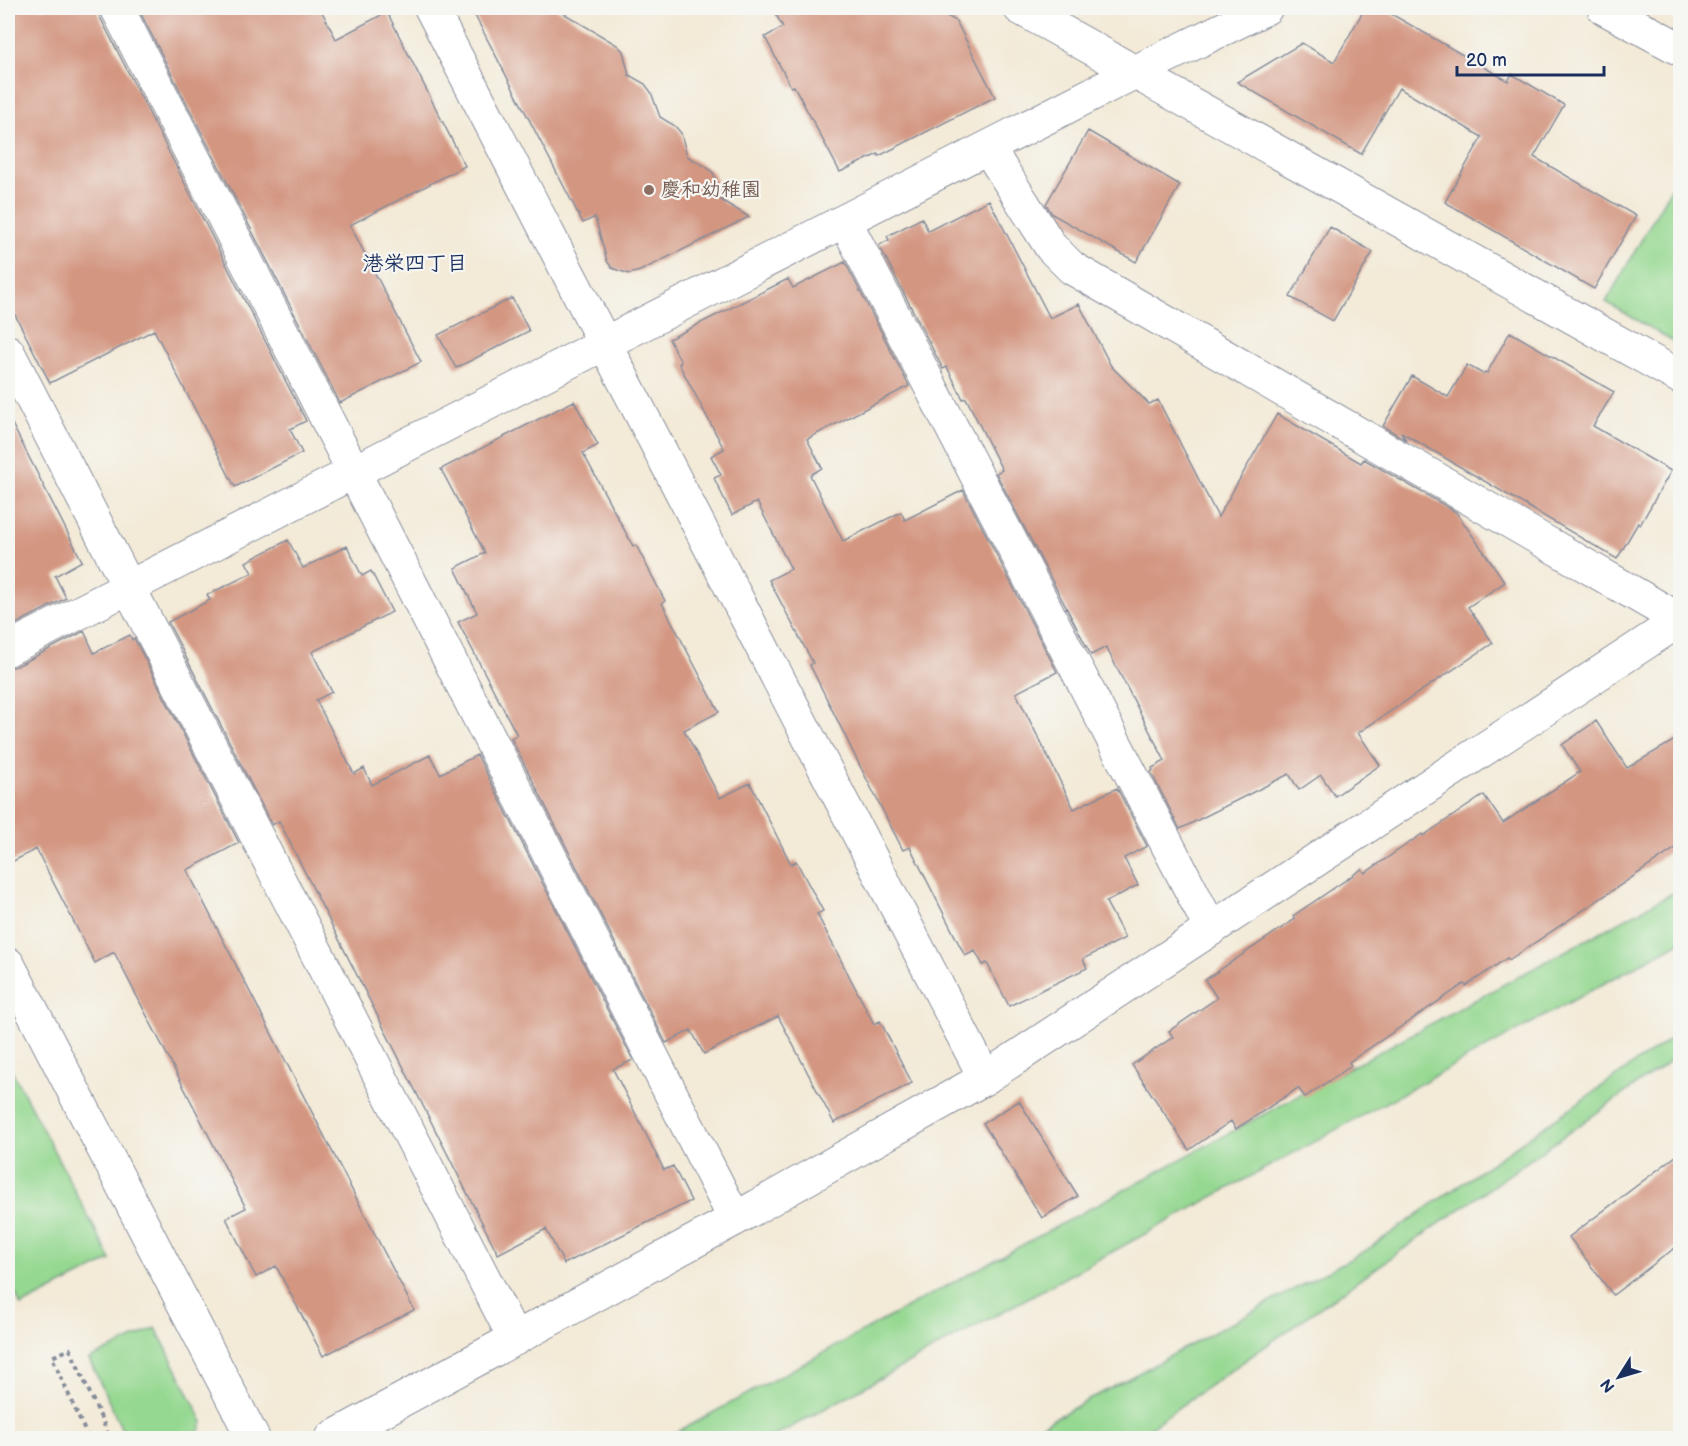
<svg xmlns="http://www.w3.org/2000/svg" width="1688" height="1446" font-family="'Balsamiq Sans','Klee One',sans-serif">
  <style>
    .green { fill: #95d891; stroke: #588478; stroke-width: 1.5 }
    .building { fill: #d39681 }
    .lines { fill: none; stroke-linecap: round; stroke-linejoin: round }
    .street-casing { stroke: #878c9a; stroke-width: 35 }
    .secondary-casing { stroke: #878c9a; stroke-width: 35 }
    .primary-casing { stroke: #878c9a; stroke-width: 35 }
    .path { stroke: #878c9a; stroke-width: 4; stroke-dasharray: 4.5 4.5; stroke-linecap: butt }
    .street { stroke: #fff; stroke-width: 33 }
    .secondary { stroke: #fff; stroke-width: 33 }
    .primary { stroke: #fff; stroke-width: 33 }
    .education-dot { fill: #8d6e63; stroke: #f6f6f2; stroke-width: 2 }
    .labels { text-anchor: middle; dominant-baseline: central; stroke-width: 4.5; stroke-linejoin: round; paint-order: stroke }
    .education-label { font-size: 20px; font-weight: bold; fill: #785e54; stroke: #f6f6f2; text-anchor: start }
    .neighbourhood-label { font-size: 21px; font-weight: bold; fill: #1b2f5e; stroke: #f6f6f2 }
  </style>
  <rect width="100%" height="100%" fill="#f6f6f2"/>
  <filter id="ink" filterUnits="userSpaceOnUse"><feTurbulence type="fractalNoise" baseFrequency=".0167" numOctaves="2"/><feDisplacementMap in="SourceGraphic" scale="12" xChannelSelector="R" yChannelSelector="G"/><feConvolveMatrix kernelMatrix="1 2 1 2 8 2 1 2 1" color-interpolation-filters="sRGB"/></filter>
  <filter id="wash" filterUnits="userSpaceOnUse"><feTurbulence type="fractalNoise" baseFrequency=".008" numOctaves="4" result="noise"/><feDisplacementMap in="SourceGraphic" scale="24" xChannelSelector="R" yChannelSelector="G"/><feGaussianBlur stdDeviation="1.35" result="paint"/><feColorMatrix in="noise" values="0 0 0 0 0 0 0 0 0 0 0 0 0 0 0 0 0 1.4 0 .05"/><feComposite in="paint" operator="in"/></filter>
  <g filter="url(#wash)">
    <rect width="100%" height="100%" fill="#f3ead7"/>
    <path class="green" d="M 1680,172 L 1680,346 L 1606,302 Z
      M 1680,889 L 1680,942 L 771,1438 L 666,1438 Z
      M 1680,1032 L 1680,1054 L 1135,1438 L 1018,1438 L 1365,1251 Z
      M 8,1063 L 111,1260 L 21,1306 L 8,1277 Z
      M 156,1328 L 203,1422 L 197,1438 L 126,1438 L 89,1359 Z"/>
    <g id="blocks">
      <path class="building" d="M 8,8 L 98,8 L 100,17 L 306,421 L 290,429 L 302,453 L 235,487 L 154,330 L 50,383 L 8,301 Z
        M 138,8 L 320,8 L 336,39 L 387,12 L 465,166 L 350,225 L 421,362 L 340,403 Z
        M 471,8 L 555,8 L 617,45 L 623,51 L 629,75 L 645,84 L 651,92 L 660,117 L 675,126 L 681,133 L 687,156 L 708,168 L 714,174 L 721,200 L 749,217 L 640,271 L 629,274 L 612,268 L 607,261 L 595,217 L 583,223 Z
        M 772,8 L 933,8 L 956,21 L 995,97 L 879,156 L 878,154 L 840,172 L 794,86 L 791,87 L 765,37 L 783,27 Z
        M 1365,8 L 1381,8 L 1508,81 L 1512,74 L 1564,105 L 1534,157 L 1636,216 L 1594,289 L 1445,202 L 1482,137 L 1399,88 L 1361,154 L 1237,82 L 1302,43 L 1334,62 Z
        M 1088,131 L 1180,185 L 1136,262 L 1052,214 L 1046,204 Z
        M 989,200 L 1050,318 L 1079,304 L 1111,366 L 1149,404 L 1158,400 L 1218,517 L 1277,414 L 1361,463 L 1364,459 L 1456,512 L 1505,582 L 1468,607 L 1493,643 L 1358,733 L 1380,765 L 1335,796 L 1321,775 L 1299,790 L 1289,774 L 1180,829 L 1151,772 L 1153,770 L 1152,768 L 1165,761 L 1106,647 L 1091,655 L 996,473 L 1002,470 L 966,398 L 963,399 L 947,367 L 943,369 L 879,245 L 889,240 L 887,236 L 922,218 L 928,231 Z
        M 1330,227 L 1373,252 L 1333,321 L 1290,297 Z
        M 845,262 L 909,386 L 807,439 L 822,468 L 810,475 L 843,541 L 901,512 L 905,520 L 963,490 L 1057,672 L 1016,693 L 1074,809 L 1117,788 L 1147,846 L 1124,858 L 1138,885 L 1106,902 L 1125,938 L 1083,959 L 1087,968 L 1009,1006 L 987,963 L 983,965 L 975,951 L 965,956 L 910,847 L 903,850 L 862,770 L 810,665 L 813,663 L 769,580 L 791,569 L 757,502 L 732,515 L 714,478 L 721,475 L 711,456 L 724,449 L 679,364 L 681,362 L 669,339 L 788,279 L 793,288 Z
        M 512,298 L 529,331 L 456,368 L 438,335 Z
        M 1510,332 L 1614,392 L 1593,426 L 1671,471 L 1640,525 L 1638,523 L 1617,559 L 1401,432 L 1406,440 L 1383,426 L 1412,376 L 1448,397 L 1467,365 L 1483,374 L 1485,372 L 1487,373 Z
        M 574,401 L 598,445 L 583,453 L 633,546 L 636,545 L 665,601 L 662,603 L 719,712 L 684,730 L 720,798 L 750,783 L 791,864 L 796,861 L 823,911 L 817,914 L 874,1024 L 880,1021 L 912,1083 L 834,1123 L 778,1016 L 704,1054 L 691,1030 L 666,1043 L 511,738 L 517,735 L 458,622 L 477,613 L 455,568 L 485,553 L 441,469 Z
        M 8,416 L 82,561 L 55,576 L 66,598 L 8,628 Z
        M 288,540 L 303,568 L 347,546 L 362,576 L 371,571 L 392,612 L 312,652 L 332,692 L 316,700 L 354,774 L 364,768 L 372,785 L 430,755 L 440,774 L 477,755 L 633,1060 L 613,1069 L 664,1170 L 673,1166 L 691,1201 L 564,1264 L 546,1229 L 498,1254 L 279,821 L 272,825 L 168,622 L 210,600 L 207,595 L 252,573 L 246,562 Z
        M 84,631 L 94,653 L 130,635 L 132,640 L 134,638 L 239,843 L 187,870 L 414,1310 L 323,1356 L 276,1266 L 256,1277 L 226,1218 L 246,1208 L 114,952 L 95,963 L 36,849 L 8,864 L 8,668 L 17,666 Z
        M 1596,721 L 1627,768 L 1680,737 L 1680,845 L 1509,960 L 1507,958 L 1466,986 L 1464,984 L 1349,1062 L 1351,1066 L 1305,1097 L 1298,1088 L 1236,1129 L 1231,1121 L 1189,1150 L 1132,1065 L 1173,1037 L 1169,1031 L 1217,998 L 1205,980 L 1295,919 L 1293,916 L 1362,869 L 1365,873 L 1422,834 L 1423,836 L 1484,795 L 1503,823 L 1580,772 L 1562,745 Z
        M 1019,1101 L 1078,1196 L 1042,1218 L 983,1123 Z
        M 1680,1153 L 1680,1244 L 1613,1295 L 1569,1237 Z"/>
    </g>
  </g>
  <g filter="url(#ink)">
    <use href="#blocks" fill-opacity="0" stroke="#878c9a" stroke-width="1.5"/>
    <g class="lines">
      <g class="street-casing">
        <path id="street" d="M 117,8 L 735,1219
          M 431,8 L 985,1078
          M 1020,8 L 1680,377
          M 988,148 L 1051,247 L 1072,268 L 1680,620
          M 845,221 L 1211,929
          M 8,352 L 515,1339
          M 8,649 L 1135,72 L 1266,8
          M 8,964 L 253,1438"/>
      </g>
      <g class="secondary-casing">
        <path id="secondary" d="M 332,1438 L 735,1219 L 985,1078 L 1680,620"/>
      </g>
      <g class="primary-casing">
        <path id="primary" d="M 1604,8 L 1680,49"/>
      </g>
      <path class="path" d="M 88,1438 L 52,1357 L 70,1349 L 110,1438"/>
      <use href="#street" class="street"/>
      <use href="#secondary" class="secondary"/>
      <use href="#primary" class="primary"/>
    </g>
  </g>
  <circle class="education-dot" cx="649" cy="190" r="6"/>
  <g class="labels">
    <g class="education-label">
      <text x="661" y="190">慶和幼稚園</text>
    </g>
    <g class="neighbourhood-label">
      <text x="415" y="263">港栄四丁目</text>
    </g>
  </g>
  <rect width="1688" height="1446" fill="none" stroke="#f6f6f2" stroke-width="30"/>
  <g transform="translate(1619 1377) rotate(233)" stroke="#f6f6f2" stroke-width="4.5" paint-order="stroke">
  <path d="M0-4.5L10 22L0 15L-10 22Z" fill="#1b2f5e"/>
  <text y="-9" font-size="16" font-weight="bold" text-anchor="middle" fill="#1b2f5e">N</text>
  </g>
  <path d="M1457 66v9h147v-9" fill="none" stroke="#1b2f5e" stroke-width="3"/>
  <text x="1466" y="66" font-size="18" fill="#1b2f5e" stroke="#f6f6f2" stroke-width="4.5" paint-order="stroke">20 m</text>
</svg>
